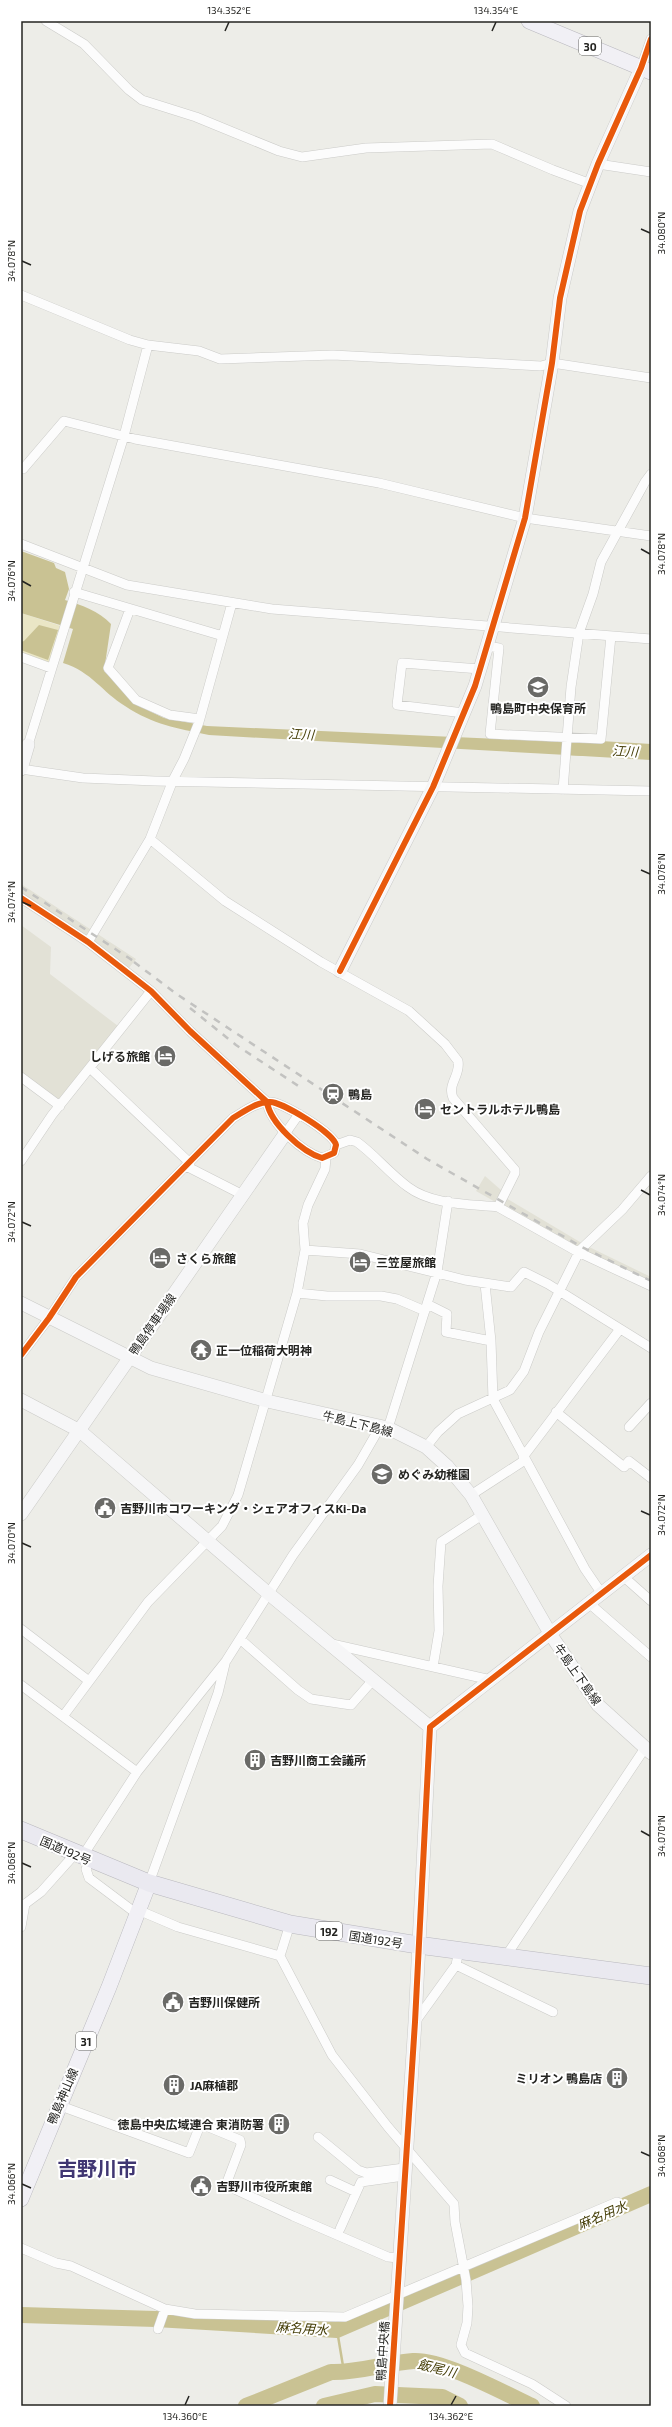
<svg xmlns="http://www.w3.org/2000/svg" width="672" height="2427" font-family="'Exo 2','Noto Sans JP',sans-serif">
  <style>
    .built { fill: #e2e1d6 }
    .green { fill: #eae6c6 }
    .water { fill: #c9c293 }
    .lines { fill: none; stroke-linecap: round; stroke-linejoin: round }
    .stream { stroke: #c9c293; stroke-width: 2.5 }
    .river { stroke: #c9c293; stroke-width: 16 }
    .street-casing { stroke: #cbcbc8; stroke-width: 10 }
    .secondary-casing { stroke: #cbcbc8; stroke-width: 14 }
    .primary-casing { stroke: #b9b8be; stroke-width: 16 }
    .highway-casing { stroke: #b9b8be; stroke-width: 18 }
    .street { stroke: #fcfcfc; stroke-width: 9 }
    .secondary { stroke: #f6f6f7; stroke-width: 13 }
    .primary { stroke: #f1f0f5; stroke-width: 15 }
    .highway { stroke: #eae9f0; stroke-width: 17 }
    .rail { stroke: #c2c2c0; stroke-width: 2.5; stroke-dasharray: 7 7; stroke-linecap: butt }
    .cycleway-casing { stroke: #fff; stroke-width: 8 }
    .cycleway { stroke: #e8590c; stroke-width: 6 }
    .ticks { fill: none; stroke: #242421; stroke-width: 1.5 }
    .labels { text-anchor: middle; dominant-baseline: central; stroke-width: 4; stroke-linejoin: round; paint-order: stroke }
    .shield { fill: #fff; stroke: #666664; stroke-width: 1 }
    .shield-label { font-size: 11px; font-weight: bold; fill: #242421 }
    .poi-label { font-size: 12px; font-weight: bold; fill: #242421; stroke: #fff; text-anchor: start }
    .street-label { font-size: 12px; fill: #242421; stroke: #fff }
    .water-label { font-size: 13px; font-style: italic; fill: #433c05; stroke: #fff }
    .town-label { font-size: 20px; font-weight: bold; fill: #403672; stroke: #fff }
    .neatline { fill: none; stroke: #242421; stroke-width: 1.5 }
    .ticks-label { font-size: 10px; text-anchor: middle; fill: #242421 }
  </style>
  <rect width="100%" height="100%" fill="#edede8"/>
  <path class="built" d="M 21,884 L 136,959 L 129,968 L 21,893 Z
    M 21,925 L 51,947 L 50,974 L 118,1026 L 59,1102 L 21,1074 Z
    M 485,1176 L 501,1190 L 501,1195 L 504,1197 L 585,1245 L 651,1277 L 651,1284 L 580,1250 L 476,1191 Z"/>
  <path class="green" d="M 21,613 L 64,627 L 51,668 L 21,657 Z"/>
  <path class="water" d="M 21,551 L 54,563 L 56,568 L 65,572 L 69,589 L 65,600 C 81,605 99,611 111,624 L 104,671 L 137,705 L 164,718 L 207,726 L 589,743 L 585,756 L 209,735 C 176,728 154,725 125,706 C 102,692 92,672 63,663 L 73,629 L 21,613 Z
    M 39,625 L 58,630 L 48,660 L 21,650 L 21,642 L 24,641 Z"/>
  <g class="lines">
    <path class="stream" d="M 337,2330 L 344,2372"/>
    <path class="river" d="M 566,747 L 651,752
      M 21,2315 L 156,2319 L 337,2330 L 651,2194
      M 246,2406 L 331,2372 C 359,2373 385,2363 413,2361 C 442,2359 504,2393 532,2406
      M 324,2406 L 375,2394 L 442,2397 L 460,2406"/>
    <g class="street-casing">
      <path id="street" d="M 46,21 L 84,44 L 129,90 L 142,100 L 196,117 L 279,151 L 302,157 L 366,148 L 492,144 L 553,170 L 591,184
        M 641,68 L 651,39
        M 598,164 L 651,172
        M 21,295 L 130,340 L 148,345 L 199,351 L 220,359 L 333,355 L 541,366 L 552,363 L 651,378
        M 21,469 L 23,469 L 64,421 L 135,439 L 379,483 L 525,518 L 651,536
        M 21,544 L 127,585 L 272,609 L 651,639
        M 74,592 L 223,636
        M 130,609 L 108,668 L 136,700 L 170,715 L 200,719
        M 487,646 L 499,648 L 490,734 L 601,739 L 611,636
        M 21,657 L 51,668
        M 464,713 L 397,705 L 402,663 L 480,669
        M 28,745 L 124,436 L 148,345
        M 21,769 L 83,778 L 155,781 L 651,791
        M 563,790 L 571,687 L 579,633 L 593,594 L 601,562 L 645,482 L 651,474
        M 150,839 L 225,901 L 321,962 L 409,1011 L 445,1044 L 458,1061 C 461,1075 447,1084 453,1098 L 515,1170 L 515,1173 L 498,1207 C 469,1204 432,1205 408,1187 C 389,1173 375,1155 357,1142 L 350,1140 L 336,1145
        M 21,898 L 88,942 L 151,991 L 190,1031 L 267,1102 C 270,1123 302,1152 322,1158 L 334,1153 L 336,1145 C 334,1133 282,1102 270,1102 C 256,1102 245,1111 233,1118 L 76,1277 L 49,1318 L 21,1355
        M 88,942 L 150,839 L 173,780 L 184,759 L 199,722 L 232,603
        M 90,1068 L 190,1163
        M 21,1077 L 60,1106
        M 285,1134 L 299,1114
        M 21,1161 L 52,1115 L 151,991
        M 186,1166 L 241,1194
        M 498,1207 L 578,1252 L 651,1286
        M 305,1250 L 360,1254 L 465,1280 L 511,1287 L 524,1272 L 548,1284 L 651,1348
        M 485,1284 L 491,1341 L 493,1399 L 585,1569 L 602,1594
        M 297,1293 L 327,1296 L 381,1296 L 397,1299 L 425,1311
        M 427,1304 L 447,1314 L 446,1332 L 491,1341
        M 556,1412 L 624,1467 L 629,1461 L 651,1478
        M 629,1427 L 651,1403
        M 388,1428 L 437,1272 L 448,1201
        M 426,1447 L 438,1432 L 458,1414 L 510,1390 L 524,1371 L 539,1332 L 580,1250 L 622,1210 L 651,1176
        M 523,1457 L 620,1329
        M 471,1495 L 525,1460
        M 624,1577 L 651,1601
        M 590,1604 L 651,1657
        M 21,1629 L 89,1681
        M 240,1639 L 298,1690 L 311,1699 L 351,1705 L 373,1680
        M 332,1644 L 491,1680
        M 433,1667 L 439,1631 L 438,1586 L 441,1542 L 482,1515
        M 21,1685 L 137,1772
        M 64,1715 L 148,1602 L 222,1526 L 238,1495 L 297,1293 L 305,1250 L 303,1223 L 308,1205 L 325,1169 L 326,1158
        M 82,1857 L 137,1772 L 226,1661 L 293,1555 L 358,1465 L 380,1427
        M 90,1860 L 86,1869 L 89,1878 L 137,1914
        M 149,1883 L 218,1693 L 225,1664
        M 21,1904 L 25,1904 L 41,1892 L 75,1854
        M 138,1910 L 178,1927 L 280,1956
        M 290,1924 L 280,1956 L 332,2055 L 388,2127 L 454,2204 L 455,2222 L 466,2280 L 468,2306 L 467,2323 L 461,2345 L 465,2353 L 532,2384 L 566,2406
        M 21,1927 L 25,1904
        M 459,1950 L 456,1965 L 553,2012
        M 506,1956 L 645,1748
        M 415,2022 L 456,1965
        M 58,2105 L 189,2153 L 199,2128 L 206,2126 L 240,2140 L 241,2145 L 227,2182 L 230,2187 L 293,2216 L 388,2257 L 399,2258
        M 318,2137 L 358,2170 L 366,2173 L 404,2168
        M 330,2180 L 356,2192
        M 340,2229 L 361,2182 L 404,2176
        M 21,2248 L 56,2263 L 71,2266 L 165,2309 L 195,2314 L 345,2317 L 617,2202
        M 158,2329 L 165,2309"/>
    </g>
    <g class="secondary-casing">
      <path id="secondary" d="M 21,769 L 28,745
        M 340,971 L 433,787 L 475,686 L 525,518 L 552,363 L 560,298 L 580,211 L 598,164 L 641,68
        M 21,1303 L 151,1368 L 267,1401 L 388,1428 L 426,1447 L 447,1466 L 471,1495 L 551,1635 L 598,1705 L 651,1753
        M 21,1400 L 80,1431 L 269,1594 L 430,1727
        M 21,1514 L 285,1134
        M 390,2406 L 415,2022 L 430,1727 L 651,1555"/>
    </g>
    <g class="primary-casing">
      <path id="primary" d="M 529,21 L 651,72
        M 21,2199 L 109,1987 L 149,1883"/>
    </g>
    <g class="highway-casing">
      <path id="highway" d="M 21,1830 L 149,1883 L 290,1924 L 418,1945 L 651,1976"/>
    </g>
    <use href="#street" class="street"/>
    <use href="#secondary" class="secondary"/>
    <use href="#primary" class="primary"/>
    <use href="#highway" class="highway"/>
    <path class="rail" d="M 21,887 L 138,964
      M 134,962 L 178,995 L 427,1159 L 582,1247 L 651,1281
      M 190,1008 L 236,1045 L 300,1087"/>
    <g class="cycleway-casing">
      <path id="cycleway" d="M 21,898 L 88,942 L 151,991 L 190,1031 L 267,1102 C 270,1123 302,1152 322,1158 L 334,1153 L 336,1145 C 334,1133 282,1102 270,1102 C 256,1102 245,1111 233,1118 L 76,1277 L 49,1318 L 21,1355
        M 340,971 L 433,787 L 475,686 L 525,518 L 552,363 L 560,298 L 580,211 L 598,164 L 641,68 L 651,39
        M 390,2406 L 415,2022 L 430,1727 L 651,1555"/>
    </g>
    <use href="#cycleway" class="cycleway"/>
  </g>
  <path class="ticks" d="M 225,31 L 229,22M 492,31 L 496,22M 641,229 L 650,233M 22,261 L 31,265M 641,549 L 650,554M 22,581 L 31,586M 641,870 L 650,874M 22,902 L 31,906M 641,1190 L 650,1195M 22,1222 L 31,1226M 641,1511 L 650,1515M 22,1543 L 31,1547M 641,1831 L 650,1836M 22,1863 L 31,1867M 641,2152 L 650,2156M 22,2184 L 31,2188M 185,2405 L 189,2396M 451,2405 L 456,2396"/>
  <defs>
    <g id="school-disc" transform="scale(1.15)"><circle r="9.5" fill="#6a6a67" stroke="#fff"/><path d="M0-5L7-2L0 1L-7-2ZM-4 1L0 2.5L4 1V4Q0 6-4 4Z" fill="#fff"/></g>
    <g id="hotel-disc" transform="scale(1.15)"><circle r="9.5" fill="#6a6a67" stroke="#fff"/><path d="M-6-4.5h1.5V1H6V5H4.5V3h-9V5H-6ZM-4 0a1.8 1.8 0 1 1 3.6 0ZM.5 0V-2.5h3Q6-2.5 6 0Z" fill="#fff"/></g>
    <g id="station-disc" transform="scale(1.15)"><circle r="9.5" fill="#6a6a67" stroke="#fff"/><path d="M-3-6H3Q5-6 5-4V2Q5 4 3 4L4.5 6H3L1.5 4h-3L-3 6H-4.5L-3 4Q-5 4-5 2V-4Q-5-6-3-6ZM-3.5-4v3h7v-3ZM-3.5 1v1.5H-2V1ZM2 1v1.5H3.5V1Z" fill="#fff"/></g>
    <g id="temple-disc" transform="scale(1.15)"><circle r="9.5" fill="#6a6a67" stroke="#fff"/><path d="M0-6L5-2H3V0L6.5 2.5H4V6H1.5V3h-3V6H-4V2.5H-6.5L-3 0V-2H-5Z" fill="#fff"/></g>
    <g id="civic-disc" transform="scale(1.15)"><circle r="9.5" fill="#6a6a67" stroke="#fff"/><path d="M-.6-6.5H3V-4.5H.6V-3L4-1V1h2V6H-6V1h2V-1L-.6-3ZM-1.2 2.5V6h2.4V2.5Z" fill="#fff"/></g>
    <g id="building-disc" transform="scale(1.15)"><circle r="9.5" fill="#6a6a67" stroke="#fff"/><path d="M-4-6H4V6H1V3H-1V6H-4ZM-2.5-4.3h1.7v1.8h-1.7ZM.8-4.3h1.7v1.8H.8ZM-2.5-1h1.7V.8h-1.7ZM.8-1h1.7V.8H.8Z" fill="#fff"/></g>
  </defs>
  <g fill-rule="evenodd">
    <use href="#school-disc" x="538" y="687"/>
    <use href="#hotel-disc" x="165" y="1056"/>
    <use href="#station-disc" x="333" y="1094"/>
    <use href="#hotel-disc" x="425" y="1109"/>
    <use href="#hotel-disc" x="160" y="1258"/>
    <use href="#hotel-disc" x="360" y="1262"/>
    <use href="#temple-disc" x="201" y="1350"/>
    <use href="#school-disc" x="382" y="1474"/>
    <use href="#civic-disc" x="105" y="1508"/>
    <use href="#building-disc" x="255" y="1760"/>
    <use href="#civic-disc" x="173" y="2002"/>
    <use href="#building-disc" x="617" y="2078"/>
    <use href="#building-disc" x="174" y="2085"/>
    <use href="#building-disc" x="279" y="2124"/>
    <use href="#civic-disc" x="201" y="2186"/>
  </g>
  <g class="labels">
    <g class="shield">
      <rect x="579" y="37" width="22" height="18" rx="3"/>
      <rect x="316" y="1922" width="26" height="18" rx="3"/>
      <rect x="76" y="2032" width="20" height="18" rx="3"/>
    </g>
    <g class="shield-label">
      <text x="590" y="46">30</text>
      <text x="329" y="1931">192</text>
      <text x="86" y="2041">31</text>
    </g>
    <g class="poi-label">
      <text x="538" y="708" text-anchor="middle">鴨島町中央保育所</text>
      <text x="150" y="1056" text-anchor="end">しげる旅館</text>
      <text x="348" y="1094">鴨島</text>
      <text x="440" y="1109">セントラルホテル鴨島</text>
      <text x="176" y="1258">さくら旅館</text>
      <text x="376" y="1262">三笠屋旅館</text>
      <text x="216" y="1350">正一位稲荷大明神</text>
      <text x="398" y="1474">めぐみ幼稚園</text>
      <text x="120" y="1508">吉野川市コワーキング・シェアオフィスKi-Da</text>
      <text x="270" y="1760">吉野川商工会議所</text>
      <text x="188" y="2002">吉野川保健所</text>
      <text x="602" y="2078" text-anchor="end">ミリオン 鴨島店</text>
      <text x="190" y="2085">JA麻植郡</text>
      <text x="264" y="2124" text-anchor="end">徳島中央広域連合 東消防署</text>
      <text x="216" y="2186">吉野川市役所東館</text>
    </g>
    <g class="street-label">
      <text transform="translate(152 1324) rotate(-55)">鴨島停車場線</text>
      <text transform="translate(358 1423) rotate(14)">牛島上下島線</text>
      <text transform="translate(578 1674) rotate(55)">牛島上下島線</text>
      <text transform="translate(66 1850) rotate(23)">国道192号</text>
      <text transform="translate(376 1939) rotate(9)">国道192号</text>
      <text transform="translate(62 2096) rotate(-67)">鴨島神山線</text>
      <text transform="translate(382 2351) rotate(-86)">鴨島中央橋</text>
    </g>
    <g class="water-label">
      <text transform="translate(301 734) rotate(3)">江川</text>
      <text transform="translate(625 751) rotate(3)">江川</text>
      <text transform="translate(602 2215) rotate(-23)">麻名用水</text>
      <text transform="translate(302 2328) rotate(4)">麻名用水</text>
      <text transform="translate(437 2368) rotate(14)">飯尾川</text>
    </g>
    <g class="town-label">
      <text x="97" y="2168">吉野川市</text>
    </g>
  </g>
  <rect width="672" height="2427" fill="none" stroke="#ffffff" stroke-width="44"/>
  <rect x="22" y="22" width="628" height="2383" class="neatline"/>
  <g class="ticks-label">
    <text x="229" y="14">134.352°E</text>
    <text x="496" y="14">134.354°E</text>
    <text transform="translate(661 233) rotate(-90)" y="4">34.080°N</text>
    <text transform="translate(11 261) rotate(-90)" y="4">34.078°N</text>
    <text transform="translate(661 554) rotate(-90)" y="4">34.078°N</text>
    <text transform="translate(11 581) rotate(-90)" y="4">34.076°N</text>
    <text transform="translate(661 874) rotate(-90)" y="4">34.076°N</text>
    <text transform="translate(11 902) rotate(-90)" y="4">34.074°N</text>
    <text transform="translate(661 1195) rotate(-90)" y="4">34.074°N</text>
    <text transform="translate(11 1222) rotate(-90)" y="4">34.072°N</text>
    <text transform="translate(661 1515) rotate(-90)" y="4">34.072°N</text>
    <text transform="translate(11 1543) rotate(-90)" y="4">34.070°N</text>
    <text transform="translate(661 1836) rotate(-90)" y="4">34.070°N</text>
    <text transform="translate(11 1863) rotate(-90)" y="4">34.068°N</text>
    <text transform="translate(661 2156) rotate(-90)" y="4">34.068°N</text>
    <text transform="translate(11 2184) rotate(-90)" y="4">34.066°N</text>
    <text x="185" y="2420">134.360°E</text>
    <text x="451" y="2420">134.362°E</text>
  </g>
</svg>
